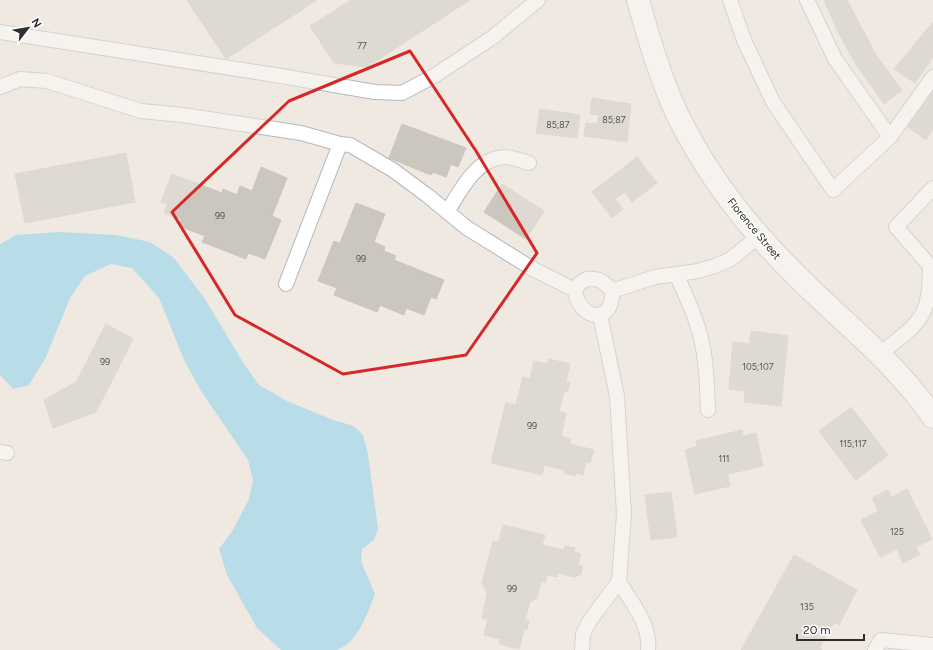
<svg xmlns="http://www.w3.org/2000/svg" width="933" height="650" font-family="Figtree,sans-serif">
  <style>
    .water { fill: #75cff0 }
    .building { fill: #cbc7bf; stroke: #cbc5ba }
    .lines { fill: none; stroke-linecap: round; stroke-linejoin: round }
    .lane-casing { stroke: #b4b7c1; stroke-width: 16 }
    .secondary-casing { stroke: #b4b7c1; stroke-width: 24 }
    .lane { stroke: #fff; stroke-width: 14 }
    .secondary { stroke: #fff; stroke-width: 22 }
    .marked { fill: none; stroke: #d62828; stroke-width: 3; stroke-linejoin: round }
    .labels { text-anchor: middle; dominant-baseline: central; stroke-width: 3; stroke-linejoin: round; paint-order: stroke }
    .number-label { font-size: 9px; fill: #555452 }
    .street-label { font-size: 11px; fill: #2e2e2e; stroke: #fff }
  </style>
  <rect width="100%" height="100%" fill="#efe9e1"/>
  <path class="water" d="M 58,232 L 116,235 L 150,242 L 174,258 L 205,299 L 244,364 L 259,385 L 287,401 L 333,420 L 354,426 L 363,435 L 368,454 L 378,529 L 374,540 L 362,549 L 361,561 L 375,594 C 368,612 357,646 335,650 C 318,650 298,650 281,650 L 257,628 L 227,575 L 219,549 L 233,530 L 249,499 L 253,480 L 248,460 L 201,391 L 184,360 L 159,298 L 132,268 L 111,264 L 85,276 L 70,298 L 46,357 L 29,385 L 13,389 L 0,375 L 0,244 L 16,235 Z"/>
  <path class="building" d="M 187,0 L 317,0 L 226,59 Z
    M 351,0 L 470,0 L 367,67 L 334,63 L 310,26 Z
    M 824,0 L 847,0 L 876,55 L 902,90 L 884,104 L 855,63 L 838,32 Z
    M 933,22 L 933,57 L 915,83 L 894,69 Z
    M 933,91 L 933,129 L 926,140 L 908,127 Z
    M 592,98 L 631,104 L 627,142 L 584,136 L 586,123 L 597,124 L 599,115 L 590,114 Z
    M 540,109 L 580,115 L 577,138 L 536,133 Z
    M 402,124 L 466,148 L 458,167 L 451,164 L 446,177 L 433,172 L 431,175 L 389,158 Z
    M 126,153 L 135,202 L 25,223 L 15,174 Z
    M 637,157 L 657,183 L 632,202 L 625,192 L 615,199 L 623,209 L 612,218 L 592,192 Z
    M 261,167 L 287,178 L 272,216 L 281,220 L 265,259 L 248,253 L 246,259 L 202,242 L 205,236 L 179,226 L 181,219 L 164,213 L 167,204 L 161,202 L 172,174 L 222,193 L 223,189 L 237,195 L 240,186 L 252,191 Z
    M 502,184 L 544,211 L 526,239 L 484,212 Z
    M 356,203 L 385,214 L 374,242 L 385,247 L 384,251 L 396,256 L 394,260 L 444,280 L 436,299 L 431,297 L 424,315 L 406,308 L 404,315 L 380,305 L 377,312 L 334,295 L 337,288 L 318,281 L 334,241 L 340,243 Z
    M 106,324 L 133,339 L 96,412 L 53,428 L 44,400 L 76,382 Z
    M 751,331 L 788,336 L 781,406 L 744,402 L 745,391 L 729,389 L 733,342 L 749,344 Z
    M 549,359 L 570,364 L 566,382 L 570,383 L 568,391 L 564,391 L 559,411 L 566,413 L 561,436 L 571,439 L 570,444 L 594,450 L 590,463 L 586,462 L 583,475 L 576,473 L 575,476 L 564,473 L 564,470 L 544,465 L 542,475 L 491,463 L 506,402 L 516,405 L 523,377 L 530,379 L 534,361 L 547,364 Z
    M 851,407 L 888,455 L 856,480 L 819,431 Z
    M 742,430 L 743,436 L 756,433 L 763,466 L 728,474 L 730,486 L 695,494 L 685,450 L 697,447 L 696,441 Z
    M 907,489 L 932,539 L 916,547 L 920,554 L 903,563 L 897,549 L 880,557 L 861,520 L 878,511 L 872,498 L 888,490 L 892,497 Z
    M 671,492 L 677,537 L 651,540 L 645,495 Z
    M 503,525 L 545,535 L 542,545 L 564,550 L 565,546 L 575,548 L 574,552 L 581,554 L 578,565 L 583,566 L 581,574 L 574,577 L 558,573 L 557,577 L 547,575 L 546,582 L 541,581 L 537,598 L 530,602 L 525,620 L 529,621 L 527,630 L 524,629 L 519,649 L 499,644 L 500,639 L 484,635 L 488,619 L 482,618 L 487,593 L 482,583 L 493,541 L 499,542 Z
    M 794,555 L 857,590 L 839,625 L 834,622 L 819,649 L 822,650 L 741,650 Z"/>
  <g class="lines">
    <g class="lane-casing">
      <path id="lane" d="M 730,0 L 744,40 L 773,102 L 833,190 L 890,137 L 933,77
        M 807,0 L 835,59 L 890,137
        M 0,32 L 275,75 L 375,92 L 402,93 L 434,76 L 493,37 L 538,0
        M 0,87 L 20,79 L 47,81 L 141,111 L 182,115 L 301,133 L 340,144 L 286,284
        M 340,144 L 350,145 L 393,170 L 428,196 L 467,228 L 533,269 L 575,290
        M 447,212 C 461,190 476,158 505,157 C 513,157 522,161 529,163
        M 676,274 C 686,296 697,319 702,343 C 707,365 707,388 708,410
        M 587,279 C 600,278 604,282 612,291 C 614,325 579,321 575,290 L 580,283 Z
        M 612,291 L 655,277 L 698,271 L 715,266 L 731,259 L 759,236
        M 880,354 C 920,321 930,320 930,266 L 896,227 L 933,188
        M 0,452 L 7,453
        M 619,581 C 631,603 651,624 648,650
        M 582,650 L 583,634 L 589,622 L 619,581 L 624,514 L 617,396 L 600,315
        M 875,650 L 881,640 L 933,645"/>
    </g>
    <g class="secondary-casing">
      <path id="secondary" d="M 638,0 C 649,39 660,77 677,114 C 704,169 741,219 784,263 C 833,315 892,357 933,417"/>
    </g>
    <use href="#lane" class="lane"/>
    <use href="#secondary" class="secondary"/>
  </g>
  <path d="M0 0H933V650H0ZM 410,51 L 476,151 L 537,253 L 466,355 L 343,374 L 235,315 L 172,212 L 289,101 Z" fill="#efe9e1" fill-opacity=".55" fill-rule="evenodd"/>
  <path class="marked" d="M 410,51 L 476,151 L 537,253 L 466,355 L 343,374 L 235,315 L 172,212 L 289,101 Z"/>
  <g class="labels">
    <g class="number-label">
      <text x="362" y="45">77</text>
      <text x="614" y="119">85;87</text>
      <text x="558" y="124">85;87</text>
      <text x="220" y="215">99</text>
      <text x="361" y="258">99</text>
      <text x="105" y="361">99</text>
      <text x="758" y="366">105;107</text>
      <text x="532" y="425">99</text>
      <text x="853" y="443">115;117</text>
      <text x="724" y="458">111</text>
      <text x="897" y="531">125</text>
      <text x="512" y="588">99</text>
      <text x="807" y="606">135</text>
    </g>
    <g class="street-label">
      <text transform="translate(754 229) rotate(50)">Florence Street</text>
    </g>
  </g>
  <g transform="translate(28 28) rotate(59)" stroke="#ffffff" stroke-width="3" paint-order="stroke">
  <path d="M0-3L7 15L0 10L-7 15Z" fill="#2e2e2e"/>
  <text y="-6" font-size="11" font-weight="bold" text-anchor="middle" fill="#2e2e2e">N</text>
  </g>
  <path d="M797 634v6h67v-6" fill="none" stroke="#2e2e2e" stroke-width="2"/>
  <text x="803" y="634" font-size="12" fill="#2e2e2e" stroke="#ffffff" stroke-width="3" paint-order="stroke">20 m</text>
</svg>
